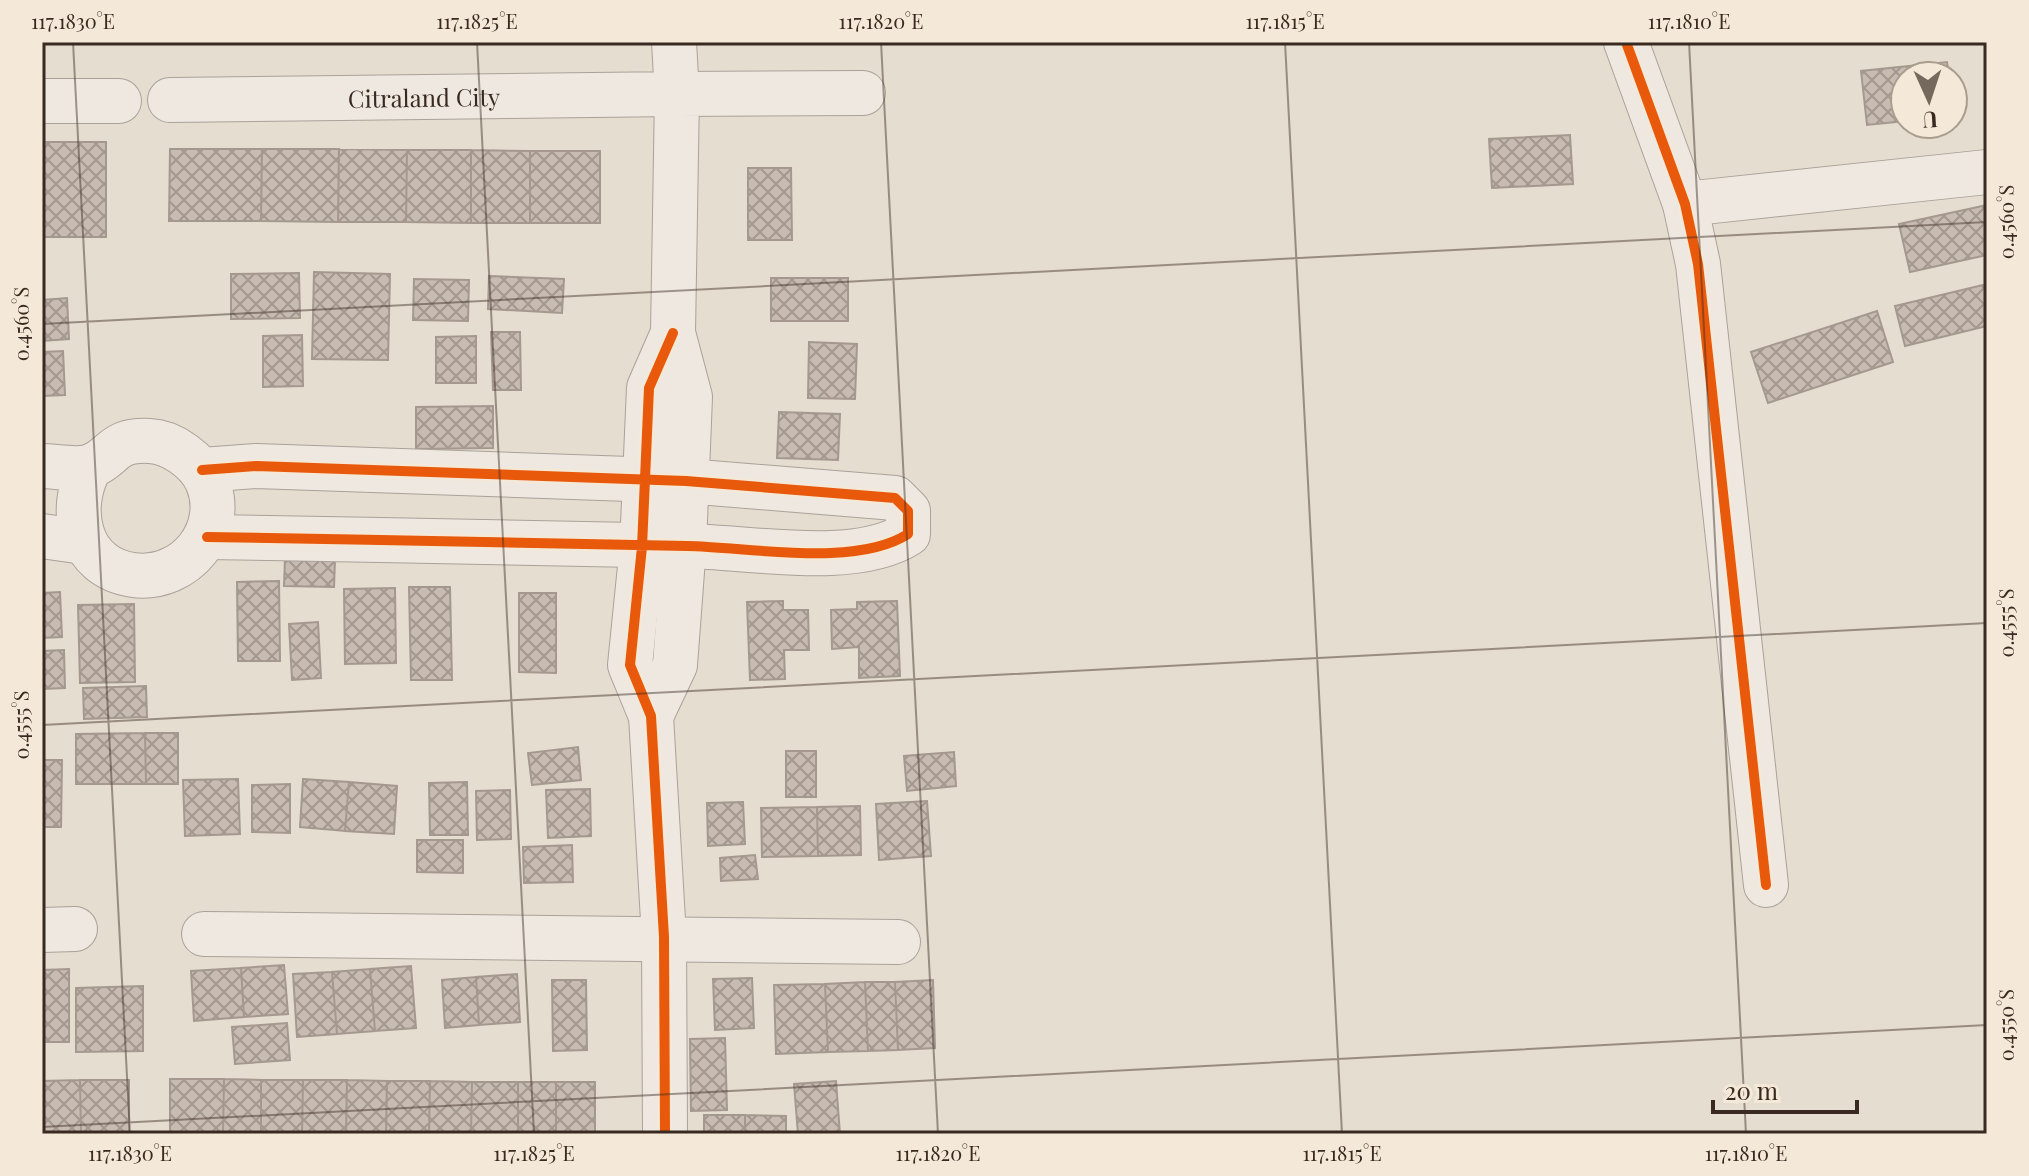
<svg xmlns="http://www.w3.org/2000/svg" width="2029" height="1176" font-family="'Playfair Display',serif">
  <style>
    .building { fill: url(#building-cross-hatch); stroke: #a5998f; stroke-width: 2 }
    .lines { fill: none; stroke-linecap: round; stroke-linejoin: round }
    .minor-casing { stroke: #aaa299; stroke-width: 46 }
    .minor { stroke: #eee8e1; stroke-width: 44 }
    .cycleway-casing { stroke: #f4e9d8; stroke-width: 15 }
    .cycleway { stroke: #e8590c; stroke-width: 10 }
    .ticks { fill: none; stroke: #392a21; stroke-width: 2; stroke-opacity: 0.45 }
    .labels { text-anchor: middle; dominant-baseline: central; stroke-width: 7; stroke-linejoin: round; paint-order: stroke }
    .street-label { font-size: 24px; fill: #392a21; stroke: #f4e9d8 }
    .neatline { fill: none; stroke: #392a21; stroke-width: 3 }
    .ticks-label { font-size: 20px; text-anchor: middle; fill: #392a21 }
  </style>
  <defs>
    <pattern id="building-cross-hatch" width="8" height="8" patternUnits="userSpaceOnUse" patternTransform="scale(2)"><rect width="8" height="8" fill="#c8bbb1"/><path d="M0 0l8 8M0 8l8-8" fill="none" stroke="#a39890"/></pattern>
  </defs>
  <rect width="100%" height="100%" fill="#e5ddd0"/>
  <path class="building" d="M 1947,62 L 1949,76 L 1905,76 L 1905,121 L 1867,125 L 1861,71 Z
    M 1570,135 L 1573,184 L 1492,188 L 1489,139 Z
    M 43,142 L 106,142 L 106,237 L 43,237 Z
    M 170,149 L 262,149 L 261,221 L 169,221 Z
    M 262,149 L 339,149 L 338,222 L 261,221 Z
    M 339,149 L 407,150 L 406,222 L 338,222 Z
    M 407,150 L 471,150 L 471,223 L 406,222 Z
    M 471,150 L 530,151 L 530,223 L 471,223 Z
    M 530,151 L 600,151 L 600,223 L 530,223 Z
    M 748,168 L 791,168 L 792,240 L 748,240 Z
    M 1987,205 L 1987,255 L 1910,272 L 1899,224 Z
    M 314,272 L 390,274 L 388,360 L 312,359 Z
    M 299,273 L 300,318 L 231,319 L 231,274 Z
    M 489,276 L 564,279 L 562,313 L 488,309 Z
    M 771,278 L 848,278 L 848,321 L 771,321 Z
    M 414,279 L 469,280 L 468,321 L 413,320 Z
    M 1987,284 L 1987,326 L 1905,346 L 1895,306 Z
    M 67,298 L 69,339 L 42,341 L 42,300 Z
    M 1877,311 L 1893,362 L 1768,403 L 1751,352 Z
    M 491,332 L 520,332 L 521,390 L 493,390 Z
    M 302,335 L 303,386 L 263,387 L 263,336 Z
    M 476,336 L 476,383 L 436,383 L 436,337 Z
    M 809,342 L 857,344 L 855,399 L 808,398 Z
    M 63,351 L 65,395 L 42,396 L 42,352 Z
    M 493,406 L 493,448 L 416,449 L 416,407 Z
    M 779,412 L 840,414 L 838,460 L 777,458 Z
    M 285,558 L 335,560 L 334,587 L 284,586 Z
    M 279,581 L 280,661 L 238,661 L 237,582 Z
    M 409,587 L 450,587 L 452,680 L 411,680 Z
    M 395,588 L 396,663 L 345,664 L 344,589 Z
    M 60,592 L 62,637 L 42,638 L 42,593 Z
    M 519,593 L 556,593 L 556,673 L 519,672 Z
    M 783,601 L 783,610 L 808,610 L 809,650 L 784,650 L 785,679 L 750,680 L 747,602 Z
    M 897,601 L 900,676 L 859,678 L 859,647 L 832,649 L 831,610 L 857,609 L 857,602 Z
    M 134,604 L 135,682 L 80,683 L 78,605 Z
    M 318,622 L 321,678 L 292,680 L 289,624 Z
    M 64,650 L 65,688 L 42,689 L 42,651 Z
    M 146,686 L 147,717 L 84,719 L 83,688 Z
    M 145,733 L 146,784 L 76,784 L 76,734 Z
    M 145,733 L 178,733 L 178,784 L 146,784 Z
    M 578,747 L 581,780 L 532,785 L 528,753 Z
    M 786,751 L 816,751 L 816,797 L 786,797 Z
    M 954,752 L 956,786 L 907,791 L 904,756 Z
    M 42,760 L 62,760 L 61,827 L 42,827 Z
    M 238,779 L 240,834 L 185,836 L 183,780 Z
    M 303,779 L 349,782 L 345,831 L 300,827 Z
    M 349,782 L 397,786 L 394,834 L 345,831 Z
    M 467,782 L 468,835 L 430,835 L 429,783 Z
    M 290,784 L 290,833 L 252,832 L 252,785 Z
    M 590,789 L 591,836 L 548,838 L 546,790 Z
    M 510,790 L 511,839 L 477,840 L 476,791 Z
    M 927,801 L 931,856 L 879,860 L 876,804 Z
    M 743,802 L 745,844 L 708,846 L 707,803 Z
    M 860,806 L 861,855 L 818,856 L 817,807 Z
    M 817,807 L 818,856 L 762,857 L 761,808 Z
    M 417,840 L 463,840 L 463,873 L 417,872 Z
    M 572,845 L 573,882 L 524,883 L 523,847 Z
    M 755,855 L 758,879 L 721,881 L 720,858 Z
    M 284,965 L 288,1014 L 244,1017 L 241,968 Z
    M 411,966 L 416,1028 L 375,1031 L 370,969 Z
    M 241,968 L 244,1017 L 194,1021 L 191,971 Z
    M 69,969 L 69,1042 L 42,1042 L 42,970 Z
    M 370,969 L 375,1031 L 337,1034 L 332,972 Z
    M 332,972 L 337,1034 L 297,1037 L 293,974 Z
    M 517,974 L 520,1022 L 479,1025 L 476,977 Z
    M 476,977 L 479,1025 L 445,1028 L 442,980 Z
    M 752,978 L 754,1028 L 715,1030 L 713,979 Z
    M 552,980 L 586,980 L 587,1050 L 553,1051 Z
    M 933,980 L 935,1048 L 898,1050 L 895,982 Z
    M 865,982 L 868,1051 L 828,1052 L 825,984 Z
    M 865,982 L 895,982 L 898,1050 L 868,1051 Z
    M 825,984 L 828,1052 L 776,1054 L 774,985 Z
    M 143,986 L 143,1051 L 76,1052 L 76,988 Z
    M 287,1023 L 290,1060 L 235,1064 L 232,1027 Z
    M 725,1038 L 727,1110 L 691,1111 L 690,1039 Z
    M 170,1079 L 224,1079 L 223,1134 L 170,1134 Z
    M 224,1079 L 261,1080 L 261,1134 L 223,1134 Z
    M 80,1080 L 81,1134 L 42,1134 L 42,1081 Z
    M 80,1080 L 129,1080 L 129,1134 L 81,1134 Z
    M 261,1080 L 303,1080 L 302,1134 L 261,1134 Z
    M 303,1080 L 347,1080 L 346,1134 L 302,1134 Z
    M 347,1080 L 387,1081 L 386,1134 L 346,1134 Z
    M 387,1081 L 430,1081 L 429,1134 L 386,1134 Z
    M 430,1081 L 472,1082 L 471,1134 L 429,1134 Z
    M 836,1081 L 840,1134 L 798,1134 L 794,1084 Z
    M 472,1082 L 518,1082 L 518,1134 L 471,1134 Z
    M 518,1082 L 556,1082 L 556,1134 L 518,1134 Z
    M 556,1082 L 595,1082 L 595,1134 L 556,1134 Z
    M 704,1115 L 745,1115 L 745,1134 L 704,1134 Z
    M 745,1115 L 786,1116 L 786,1134 L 745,1134 Z"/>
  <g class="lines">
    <g class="minor-casing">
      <g id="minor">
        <path d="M 1626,42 L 1685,204 L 1698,264 L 1766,885"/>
        <path id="s1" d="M 170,100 L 677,94 L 674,42"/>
        <path d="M 42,101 L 119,101"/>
        <path d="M 1685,204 L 1987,172"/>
        <path d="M 42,466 C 55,466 78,471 91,466 C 115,457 111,439 150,441 C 172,442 198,461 207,481 C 228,529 186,582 133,575 C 78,567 67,509 90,467"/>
        <path d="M 202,470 L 256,466 L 686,481 L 895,498 L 908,511 L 908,534 C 855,568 750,547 687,546 C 527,542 367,540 207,537"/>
        <path d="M 42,536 L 84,542"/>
        <path d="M 651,716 L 675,665 L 684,545 L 690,397 L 673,333 L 677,94 L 863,93"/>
        <path d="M 42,930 L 75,929"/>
        <path d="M 204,934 L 898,942"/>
        <path d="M 665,1134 L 664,937 L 651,716 L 630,665 L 642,547 L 649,388 L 673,333"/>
      </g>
    </g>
    <use href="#minor" class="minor"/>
    <g class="cycleway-casing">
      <path id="cycleway" d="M 1626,42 L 1685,204 L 1698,264 L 1766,885
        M 202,470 L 256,466 L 686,481 L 895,498 L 908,511 L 908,534 C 855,568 750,547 687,546 C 527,542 367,540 207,537
        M 665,1134 L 664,937 L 651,716 L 630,665 L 642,547 L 649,388 L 673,333"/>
    </g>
    <use href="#cycleway" class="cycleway"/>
  </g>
  <path class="ticks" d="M 73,42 L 130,1134M 477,42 L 534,1134M 881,42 L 938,1134M 1285,42 L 1342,1134M 1689,42 L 1746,1134M 42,324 L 1987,222M 42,725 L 1987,623M 42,1127 L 1987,1025"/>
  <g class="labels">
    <g class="street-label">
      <text stroke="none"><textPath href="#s1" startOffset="254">Citraland City</textPath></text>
    </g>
  </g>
  <rect width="2029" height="1176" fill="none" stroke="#f4e9d8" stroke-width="88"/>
  <g transform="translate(1929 100) rotate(177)"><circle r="38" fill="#f4e9d8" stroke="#a99d8f" stroke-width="2"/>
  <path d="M0-6L14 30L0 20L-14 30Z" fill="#75695e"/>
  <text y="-12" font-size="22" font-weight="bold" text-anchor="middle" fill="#392a21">U</text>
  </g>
  <path d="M1713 1100v12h144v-12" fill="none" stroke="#392a21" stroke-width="4"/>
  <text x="1725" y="1100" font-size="24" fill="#392a21" stroke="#f4e9d8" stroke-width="6" paint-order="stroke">20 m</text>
  <rect x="44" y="44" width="1941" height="1088" class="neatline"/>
  <g class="ticks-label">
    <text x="73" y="29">117.1830°E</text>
    <text x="477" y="29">117.1825°E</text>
    <text x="881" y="29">117.1820°E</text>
    <text x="1285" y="29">117.1815°E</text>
    <text x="1689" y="29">117.1810°E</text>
    <text transform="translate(2007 222) rotate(-90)" y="7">0.4560°S</text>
    <text transform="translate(22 324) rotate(-90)" y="7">0.4560°S</text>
    <text transform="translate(2007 623) rotate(-90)" y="7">0.4555°S</text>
    <text transform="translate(22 725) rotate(-90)" y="7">0.4555°S</text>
    <text transform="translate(2007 1025) rotate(-90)" y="7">0.4550°S</text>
    <text x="130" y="1161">117.1830°E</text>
    <text x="534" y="1161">117.1825°E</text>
    <text x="938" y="1161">117.1820°E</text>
    <text x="1342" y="1161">117.1815°E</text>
    <text x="1746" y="1161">117.1810°E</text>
  </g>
</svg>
